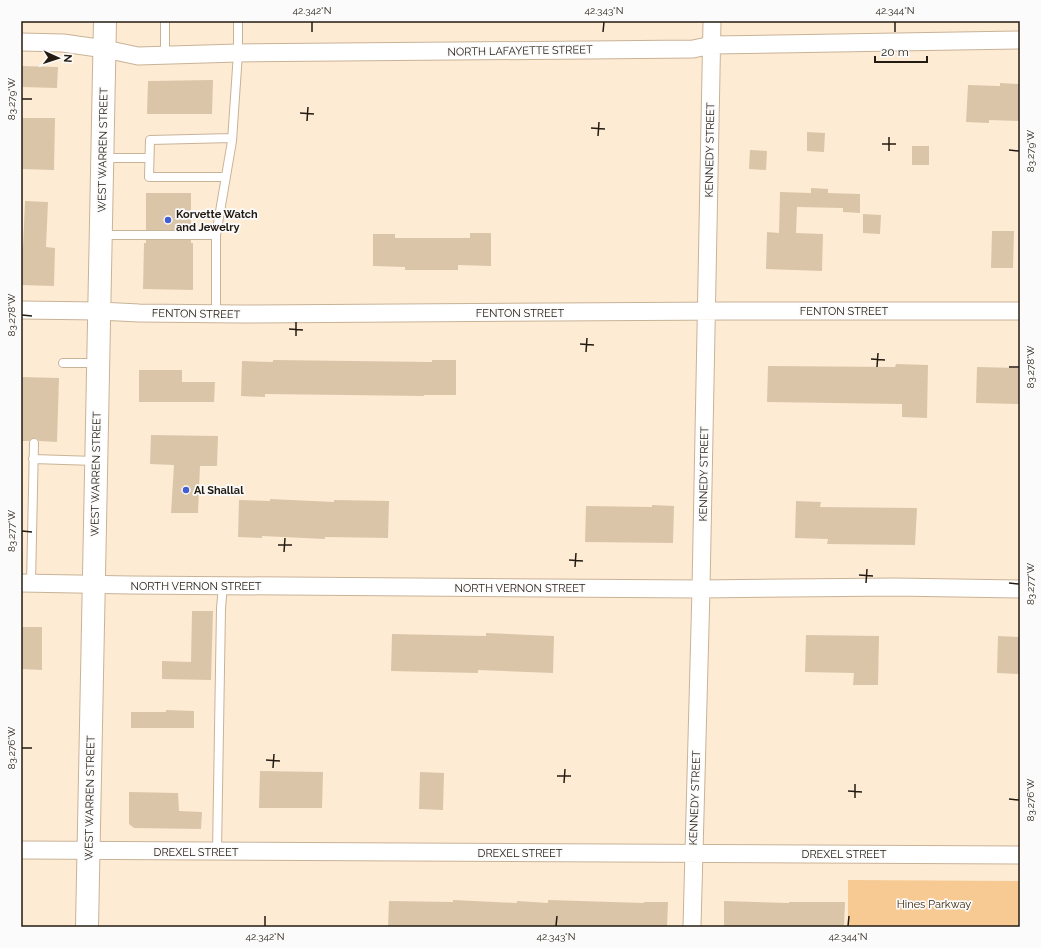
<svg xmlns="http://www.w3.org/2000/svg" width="1041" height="948" font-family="Raleway,sans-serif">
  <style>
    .green { fill: #f6ca92 }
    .building { fill: #dbc5a9 }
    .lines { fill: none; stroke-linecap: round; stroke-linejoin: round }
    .lane-casing { stroke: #c9b397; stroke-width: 10 }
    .street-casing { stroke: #c9b397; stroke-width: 19 }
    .secondary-casing { stroke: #c9b397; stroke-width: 24 }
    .lane { stroke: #fff; stroke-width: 8 }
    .street { stroke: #fff; stroke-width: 17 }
    .secondary { stroke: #fff; stroke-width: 22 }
    .ticks { fill: none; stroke: #231b11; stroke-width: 1.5 }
    .poi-dot { fill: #445ed2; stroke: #fbfbfb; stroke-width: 1.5 }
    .labels { text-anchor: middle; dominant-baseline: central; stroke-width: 3.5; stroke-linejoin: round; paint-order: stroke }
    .street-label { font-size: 11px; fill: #231b11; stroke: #fbfbfb }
    .poi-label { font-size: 11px; font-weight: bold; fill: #231b11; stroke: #fbfbfb; text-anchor: start }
    .park-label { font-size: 11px; fill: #3c2708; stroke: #fbfbfb }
    .neatline { fill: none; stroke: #231b11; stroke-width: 1.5 }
    .ticks-label { font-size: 10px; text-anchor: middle; fill: #231b11 }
  </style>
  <rect width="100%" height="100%" fill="#feebd4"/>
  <path class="green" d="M 848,880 L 1020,881 L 1020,927 L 848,927 Z"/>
  <path class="building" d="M 21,66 L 58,67 L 57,88 L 21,87 Z
    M 213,80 L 212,114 L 147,114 L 148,81 Z
    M 1000,83 L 1020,84 L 1020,121 L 989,120 L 989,123 L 966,122 L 968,85 L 1000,86 Z
    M 21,118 L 55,118 L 54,170 L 21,169 Z
    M 807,132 L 825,133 L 824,152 L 807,151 Z
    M 912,146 L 929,146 L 929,165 L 912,165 Z
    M 750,150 L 767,151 L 766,170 L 749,169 Z
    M 811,188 L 828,189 L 828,193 L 860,194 L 860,213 L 843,212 L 843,208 L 797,207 L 796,233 L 823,234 L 822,271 L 766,269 L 767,232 L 779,233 L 780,192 L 811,193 Z
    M 146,193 L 191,193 L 191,230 L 146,230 Z
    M 25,201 L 48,202 L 46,247 L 55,248 L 54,286 L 21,285 L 21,247 L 23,247 Z
    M 863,214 L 881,215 L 880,234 L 863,233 Z
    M 992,231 L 1014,231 L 1013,268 L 991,268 Z
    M 470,233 L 491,233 L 491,266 L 458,265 L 458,270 L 405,270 L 405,267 L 373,266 L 373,234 L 395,234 L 395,238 L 470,238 Z
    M 146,240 L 191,240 L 191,243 L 193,243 L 193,290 L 143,289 L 144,243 L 146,243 Z
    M 273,360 L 432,362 L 432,360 L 456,360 L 456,395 L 424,395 L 424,396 L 265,394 L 265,397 L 241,396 L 242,361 L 273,362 Z
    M 896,364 L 928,365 L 927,418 L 902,417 L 902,404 L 767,402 L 768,366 L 895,367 Z
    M 977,367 L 1020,368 L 1020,404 L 976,403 Z
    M 139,370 L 182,370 L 182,382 L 215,382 L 214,402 L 139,402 Z
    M 21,377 L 59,378 L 57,442 L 39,441 L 37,439 L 34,438 L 29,441 L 21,441 Z
    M 151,435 L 218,436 L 217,466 L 200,466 L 198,513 L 171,513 L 174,465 L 150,464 Z
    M 270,499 L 334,502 L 334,500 L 389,501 L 388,538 L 325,537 L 325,539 L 262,536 L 262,538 L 238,537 L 239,500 L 270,501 Z
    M 796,501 L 821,502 L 820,507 L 917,508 L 915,545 L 827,544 L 828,539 L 795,538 Z
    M 652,505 L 674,506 L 673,543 L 585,542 L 586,506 L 652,507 Z
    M 192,611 L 213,611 L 211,680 L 162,679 L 162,661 L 191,662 Z
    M 21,627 L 42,627 L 42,670 L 21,669 Z
    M 486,633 L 554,636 L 553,673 L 478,670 L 478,673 L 391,671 L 392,634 L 486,636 Z
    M 806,635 L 879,636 L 878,685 L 853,685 L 854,673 L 805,672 Z
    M 998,636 L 1020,637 L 1020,674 L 997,673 Z
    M 166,710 L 194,711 L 194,728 L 131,728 L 131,712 L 166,712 Z
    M 260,771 L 323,772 L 322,808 L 259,808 Z
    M 420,772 L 444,773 L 443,810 L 419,809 Z
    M 129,792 L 178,793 L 179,811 L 202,812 L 201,829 L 134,828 L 129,824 Z
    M 453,900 L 517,903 L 517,901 L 548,903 L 548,900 L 644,903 L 644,902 L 668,902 L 667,927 L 388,927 L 389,901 L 453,902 Z
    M 724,901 L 789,903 L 789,902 L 845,902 L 844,927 L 724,927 Z"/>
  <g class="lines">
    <g class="lane-casing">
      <path id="lane" d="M 165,21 L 165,55
        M 104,158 L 149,158
        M 226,177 L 149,177 L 150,140 L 232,138
        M 102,235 L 216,235 L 216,314
        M 216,235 L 232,141 L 238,53 L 238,21
        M 63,363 L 98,363
        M 33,459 L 95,461
        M 31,583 L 34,443
        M 217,852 L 221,608 L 223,586"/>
    </g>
    <g class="street-casing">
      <path id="street" d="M 21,42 L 63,43 L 105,49 L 138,56 L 238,53 L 693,49 L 712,45 L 1020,40
        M 21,310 L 99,311 L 139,313 L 240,314 L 729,311 L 1020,311
        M 21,583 L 131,585 L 701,589 L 895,587 L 1020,589
        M 21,850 L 1020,855
        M 692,927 L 701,589 L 712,21"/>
    </g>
    <g class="secondary-casing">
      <path id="secondary" d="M 87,927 L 105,21"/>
    </g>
    <use href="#lane" class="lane"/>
    <use href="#street" class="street"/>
    <use href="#secondary" class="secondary"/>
  </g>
  <path class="ticks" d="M 312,32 L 312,22M 603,32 L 604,22M 895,32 L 895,22M 22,99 L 32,99M 300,113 L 314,114M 307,121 L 308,107M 591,128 L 605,129M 598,136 L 599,122M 882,144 L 896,144M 1009,150 L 1019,151M 889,151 L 889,137M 22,315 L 32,316M 289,329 L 303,330M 296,336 L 296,322M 580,344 L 594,345M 586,352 L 587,338M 871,359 L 885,360M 877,367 L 878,353M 1009,367 L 1019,367M 22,531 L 32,532M 278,545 L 292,545M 284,552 L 285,538M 569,560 L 583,561M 575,567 L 576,553M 859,575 L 873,576M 866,583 L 867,569M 1009,583 L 1019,584M 22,748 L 32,748M 266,760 L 280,761M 273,768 L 274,754M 557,776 L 571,776M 564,783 L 565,769M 848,791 L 862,792M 855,798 L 855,784M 1009,799 L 1019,800M 265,926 L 265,916M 556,926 L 557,916M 848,926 L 849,916"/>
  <g class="poi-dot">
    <circle cx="168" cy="220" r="4"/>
    <circle cx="186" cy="490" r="4"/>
  </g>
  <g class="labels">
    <g class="street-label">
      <text transform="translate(520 51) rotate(-1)">NORTH LAFAYETTE STREET</text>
      <text transform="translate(103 150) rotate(-89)">WEST WARREN STREET</text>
      <text transform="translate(710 150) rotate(-89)">KENNEDY STREET</text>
      <text x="844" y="311">FENTON STREET</text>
      <text x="520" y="313">FENTON STREET</text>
      <text transform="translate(196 314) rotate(1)">FENTON STREET</text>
      <text transform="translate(96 474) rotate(-89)">WEST WARREN STREET</text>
      <text transform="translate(704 474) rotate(-89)">KENNEDY STREET</text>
      <text x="196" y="586">NORTH VERNON STREET</text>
      <text x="520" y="588">NORTH VERNON STREET</text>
      <text transform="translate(90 798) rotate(-89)">WEST WARREN STREET</text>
      <text transform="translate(695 798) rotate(-88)">KENNEDY STREET</text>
      <text x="196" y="852">DREXEL STREET</text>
      <text x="520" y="853">DREXEL STREET</text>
      <text x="844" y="854">DREXEL STREET</text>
    </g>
    <g class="poi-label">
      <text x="176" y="214">Korvette Watch<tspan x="176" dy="13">and Jewelry</tspan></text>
      <text x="194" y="490">Al Shallal</text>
    </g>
    <g class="park-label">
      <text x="934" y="904">Hines Parkway</text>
    </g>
  </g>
  <rect width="1041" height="948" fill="none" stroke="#fbfbfb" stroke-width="44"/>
  <g transform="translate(58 58) rotate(93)" stroke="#fbfbfb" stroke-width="3" paint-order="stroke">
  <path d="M0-3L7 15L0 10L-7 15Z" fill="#231b11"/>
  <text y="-6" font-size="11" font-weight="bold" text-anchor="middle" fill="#231b11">N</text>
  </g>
  <path d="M875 56v6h52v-6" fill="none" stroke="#231b11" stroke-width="2"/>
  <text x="881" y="56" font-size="12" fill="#231b11" stroke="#fbfbfb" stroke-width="3" paint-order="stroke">20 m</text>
  <rect x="22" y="22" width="997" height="904" class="neatline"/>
  <g class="ticks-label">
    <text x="312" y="14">42.342°N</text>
    <text x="604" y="14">42.343°N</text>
    <text x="895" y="14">42.344°N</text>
    <text transform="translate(11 99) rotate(-90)" y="4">83.279°W</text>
    <text transform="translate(1030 151) rotate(-90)" y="4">83.279°W</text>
    <text transform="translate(11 315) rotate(-90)" y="4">83.278°W</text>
    <text transform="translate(1030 367) rotate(-90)" y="4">83.278°W</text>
    <text transform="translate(11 531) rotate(-90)" y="4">83.277°W</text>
    <text transform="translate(1030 584) rotate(-90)" y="4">83.277°W</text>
    <text transform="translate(11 748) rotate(-90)" y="4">83.276°W</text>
    <text transform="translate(1030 800) rotate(-90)" y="4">83.276°W</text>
    <text x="265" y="940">42.342°N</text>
    <text x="556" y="940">42.343°N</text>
    <text x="848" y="940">42.344°N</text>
  </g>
</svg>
